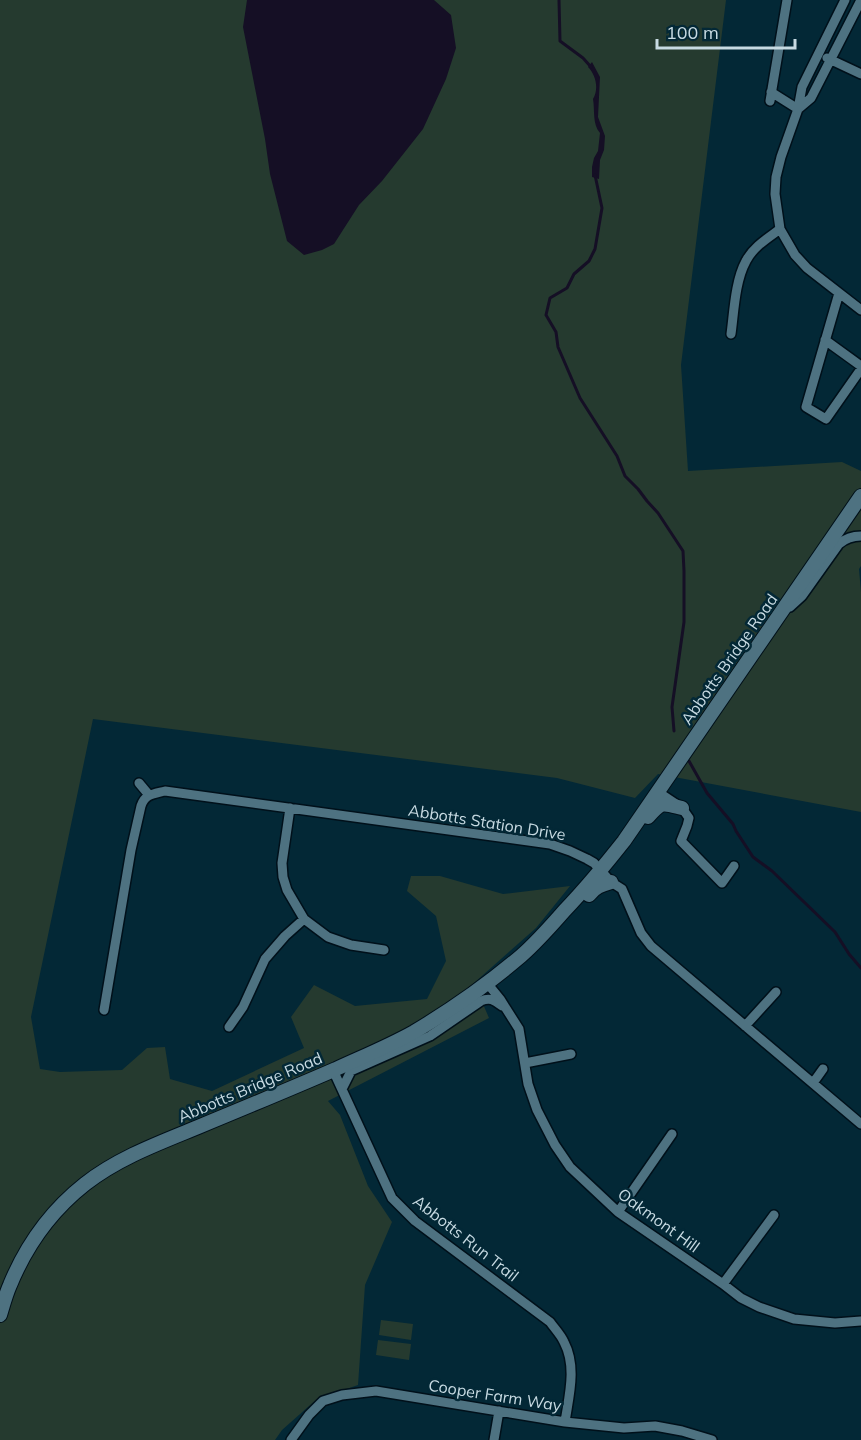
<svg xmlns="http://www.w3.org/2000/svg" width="861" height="1440" font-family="Mulish,sans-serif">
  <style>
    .green { fill: #253a2f }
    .water { fill: #150f25 }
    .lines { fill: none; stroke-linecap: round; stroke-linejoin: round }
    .stream { stroke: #150f25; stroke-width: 3 }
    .minor-casing { stroke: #00101a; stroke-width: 12 }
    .secondary-casing { stroke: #00101a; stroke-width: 16 }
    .minor { stroke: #4e7281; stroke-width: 9 }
    .secondary { stroke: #4e7281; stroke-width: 14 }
    .labels { text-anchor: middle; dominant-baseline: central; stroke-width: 5; stroke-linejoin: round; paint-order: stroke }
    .street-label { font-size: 16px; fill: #c7dae2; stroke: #032836 }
  </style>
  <rect width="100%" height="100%" fill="#032836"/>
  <path class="green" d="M 0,0 L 726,0 L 681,365 L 688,471 L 842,462 L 861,471 L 861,566 L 859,569 L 861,592 L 861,812 L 658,774 L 635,798 L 557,778 L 93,719 L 31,1017 L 40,1069 L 60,1072 L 122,1070 L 147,1048 L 165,1047 L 170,1079 L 212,1091 L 304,1048 L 291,1017 L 314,985 L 355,1006 L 427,999 L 446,961 L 436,916 L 407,891 L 411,876 L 440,876 L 503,894 L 570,886 L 536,928 L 474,983 L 489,1018 L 328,1101 L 340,1115 L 368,1186 L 392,1222 L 365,1285 L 358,1385 L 317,1399 L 282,1430 L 275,1440 L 0,1440 Z
    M 381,1320 L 413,1324 L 411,1340 L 379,1335 Z
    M 378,1340 L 411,1344 L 409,1360 L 376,1355 Z"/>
  <path class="water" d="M 247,0 L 434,0 L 451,15 L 456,48 L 446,79 L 423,129 L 382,181 L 359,205 L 334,244 L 322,250 L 304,255 L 287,241 L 270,174 L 265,139 L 243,27 Z
    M 592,62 L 600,77 L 598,117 L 605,136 L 604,150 L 600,160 L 599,179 L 592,177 L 592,167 L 594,158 L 598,151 L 600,133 C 592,124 595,110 593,99 C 599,89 596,75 588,67 Z"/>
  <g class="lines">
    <path class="stream" d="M 559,0 L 560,41 L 583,58 L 591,67
      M 595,175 L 602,208 L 595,249 L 589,261 L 574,274 L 567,288 L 550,298 L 546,315 L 556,332 L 558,347 L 580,398 L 617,456 L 625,476 L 638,489 L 647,501 L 658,513 L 683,551 L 684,571 L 684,622 L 672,707 L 674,731
      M 689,761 L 707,793 L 733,824 L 736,831 L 753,857 L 772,871 L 835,932 L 849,954 L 861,968"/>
    <g class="minor-casing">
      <path id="minor" d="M 845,0 L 802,87 L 798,109 L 781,157 L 776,177 L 775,194 L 780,229 L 795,255 L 807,268 L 861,310
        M 827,58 L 861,74
        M 771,92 L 798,109
        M 770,101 L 787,0
        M 798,109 L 811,98 L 861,0
        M 839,293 L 806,407 L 826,419 L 861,369
        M 731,334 C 734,312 735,281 746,261 C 753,247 768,238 780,229
        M 825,340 L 861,366
        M 790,607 L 802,596 L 839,544 C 846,538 852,536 861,536
        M 139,783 L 149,795
        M 658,792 L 682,808 L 689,818 L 687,826 L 681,841 L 722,883 L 734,866
        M 290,808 L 282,863 L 283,877 L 287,890 L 304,919 L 328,937 L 351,945 L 384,950
        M 487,983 L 500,999 L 519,1029 L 528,1084 L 537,1110 L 555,1145 L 570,1167 L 618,1212 L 723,1284 L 741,1298 L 759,1307 L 794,1319 L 835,1323 L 861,1321
        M 104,1010 L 131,850 L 141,806 C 145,794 153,794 165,791 L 550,844 L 570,851 L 587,859 L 594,863 L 611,882 L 622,889 L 641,933 L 651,946 L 861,1124
        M 745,1026 L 776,992
        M 229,1027 L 243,1007 L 265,959 L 285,936 L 304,919
        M 525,1063 L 571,1054
        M 333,1070 L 392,1198 L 415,1221 L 550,1322 C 555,1329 561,1335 564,1342 C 577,1367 569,1395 565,1422
        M 813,1083 L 823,1069
        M 342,1089 L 351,1071 L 430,1036 L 481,1001 C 490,997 494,1000 502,1006
        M 618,1212 L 672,1134
        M 723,1284 L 774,1215
        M 291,1440 L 309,1415 L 323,1401 L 342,1395 L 376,1391 L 565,1422 L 624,1428 L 655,1426 L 682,1431 L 712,1440
        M 494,1440 L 499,1411"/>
    </g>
    <g class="secondary-casing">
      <path id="secondary" d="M 648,817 C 662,801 662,803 682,808
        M 589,895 C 595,887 601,885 611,882
        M 0,1315 C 3,1305 6,1294 10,1285 C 26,1246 52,1210 85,1184 C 118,1158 159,1143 198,1127 C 244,1108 290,1089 336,1069 C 362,1057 389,1046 414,1032 C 451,1010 488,984 521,956 C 537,942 551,926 565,910 C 586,888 605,865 624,841 L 861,496"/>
    </g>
    <use href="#minor" class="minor"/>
    <use href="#secondary" class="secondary"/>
  </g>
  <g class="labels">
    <g class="street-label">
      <text transform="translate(729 659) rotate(-55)">Abbotts Bridge Road</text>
      <text transform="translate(487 822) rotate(9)">Abbotts Station Drive</text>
      <text transform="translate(250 1087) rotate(-23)">Abbotts Bridge Road</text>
      <text transform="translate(659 1220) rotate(36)">Oakmont Hill</text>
      <text transform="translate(466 1238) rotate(38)">Abbotts Run Trail</text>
      <text transform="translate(495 1395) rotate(9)">Cooper Farm Way</text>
    </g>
  </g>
  <path d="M657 39v9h138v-9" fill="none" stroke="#c7dae2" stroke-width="3"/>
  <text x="666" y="39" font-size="18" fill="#c7dae2" stroke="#032836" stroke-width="4.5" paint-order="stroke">100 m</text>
</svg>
